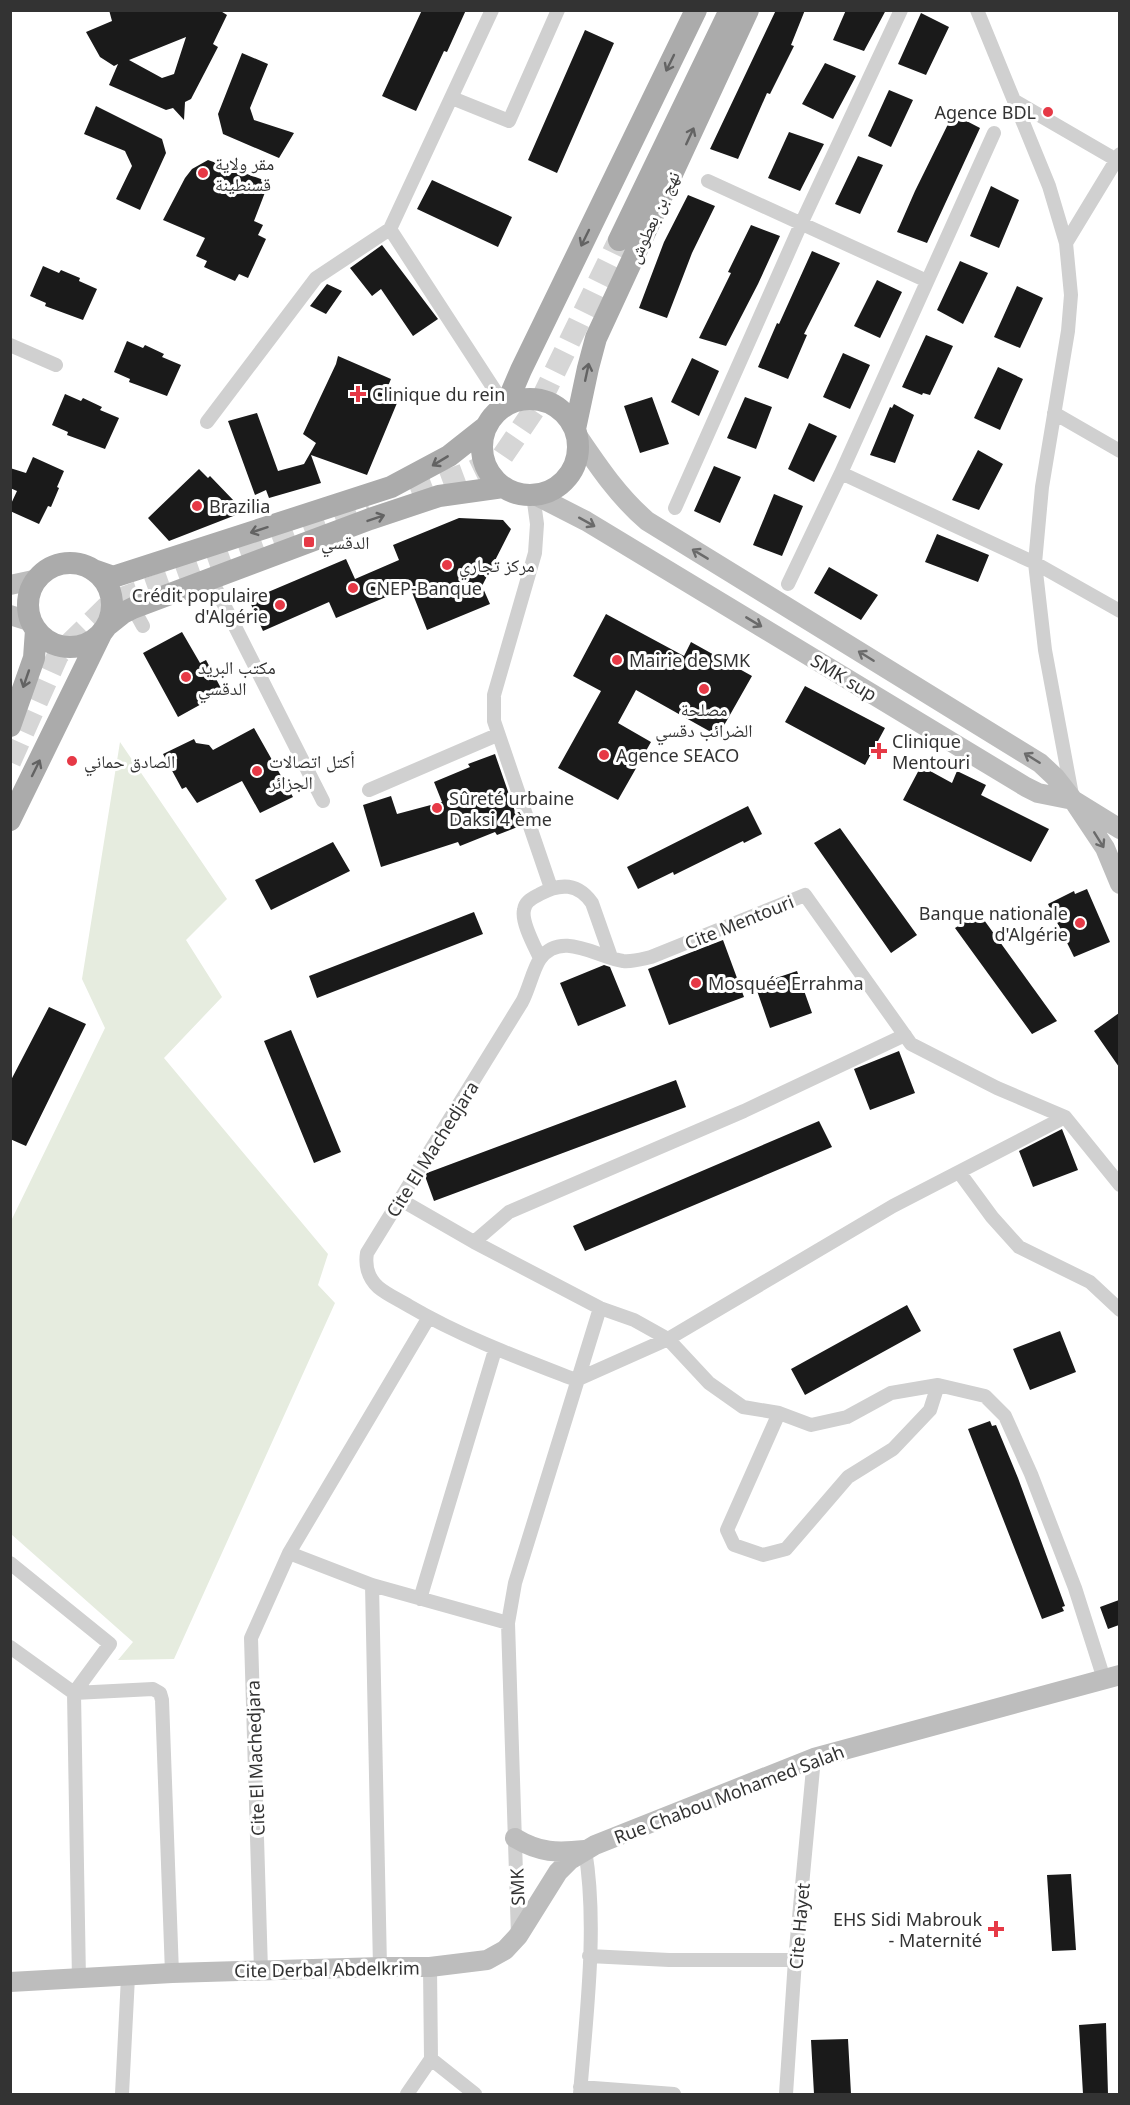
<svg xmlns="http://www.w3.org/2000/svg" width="1130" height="2105" font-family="'Noto Sans','Noto Naskh Arabic',sans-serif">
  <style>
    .green { fill: #e6ecdf }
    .building { fill: #1a1a1a; fill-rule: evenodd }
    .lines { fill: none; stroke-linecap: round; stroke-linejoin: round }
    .primary-tunnel { stroke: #d6d6d6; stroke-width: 22; stroke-dasharray: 22 11; stroke-linecap: butt }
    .minor { stroke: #d0d0d0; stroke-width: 14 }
    .secondary { stroke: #bdbdbd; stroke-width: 20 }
    .primary { stroke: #ababab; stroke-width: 22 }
    .oneway { stroke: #636363 }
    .oneway2 { stroke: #6a6a6a }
    .poi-dot { fill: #e63946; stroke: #fff; stroke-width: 2 }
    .labels { text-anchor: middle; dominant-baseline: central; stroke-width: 6; stroke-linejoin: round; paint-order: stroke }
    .poi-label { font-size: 18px; fill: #333; stroke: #fff; text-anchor: start }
    .street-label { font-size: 18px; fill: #333; stroke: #fff }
  </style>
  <rect width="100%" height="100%" fill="#fff"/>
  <path class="green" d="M 120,742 L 227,899 L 186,940 L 222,997 L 164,1058 L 328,1254 L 318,1285 L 335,1303 L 174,1659 L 118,1660 L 133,1642 L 11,1534 L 11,1221 L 105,1028 L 82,979 Z"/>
  <path class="building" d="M 109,10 L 219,10 L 227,15 L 213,44 L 218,47 L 191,99 L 185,102 L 184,120 L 173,108 L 166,110 L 109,85 L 118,64 L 114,66 L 100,57 L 86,32 L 112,21 ZM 186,37 L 174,74 L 162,78 L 129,60 Z
    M 422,10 L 466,10 L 447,52 L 444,51 L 416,111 L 382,96 Z
    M 776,10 L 805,10 L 791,45 L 794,46 L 770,94 L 767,93 L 738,159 L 710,149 Z
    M 846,10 L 886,10 L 864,51 L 833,40 Z
    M 921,13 L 949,27 L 926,75 L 898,64 Z
    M 585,30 L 614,43 L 557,173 L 528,160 Z
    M 242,53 L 268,64 L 250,108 L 254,120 L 294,133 L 279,158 L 223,134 L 218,114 Z
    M 825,63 L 856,76 L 833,119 L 802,104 Z
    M 889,90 L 913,100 L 891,147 L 868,136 Z
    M 96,106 L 162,139 L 166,153 L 140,210 L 116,199 L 132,166 L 125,151 L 84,134 Z
    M 953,114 L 980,128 L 927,243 L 897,232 L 915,191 Z
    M 789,132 L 824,144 L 800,191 L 768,178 Z
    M 858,156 L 883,165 L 860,214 L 835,204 Z
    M 208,160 L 269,182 L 254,221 L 263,225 L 258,235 L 266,239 L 248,278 L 239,274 L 235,281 L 204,267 L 207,261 L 196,256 L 205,238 L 163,220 L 185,178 L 192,169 Z
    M 432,180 L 512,217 L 498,247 L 417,209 Z
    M 991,186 L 1019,200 L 999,248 L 970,236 Z
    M 688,195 L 715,206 L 692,253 L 667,318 L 639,308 L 664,242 Z
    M 751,225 L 780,236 L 758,284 L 726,346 L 699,338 L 731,273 L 728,272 Z
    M 382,245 L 438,319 L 413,336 L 381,289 L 372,296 L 350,268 Z
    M 812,251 L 840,263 L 804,334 L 807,335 L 788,379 L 758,367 L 777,323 L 779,324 Z
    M 960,261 L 988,273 L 963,324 L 937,310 Z
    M 43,266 L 59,273 L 61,270 L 80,278 L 79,281 L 97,289 L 83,320 L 45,306 L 46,303 L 30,296 Z
    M 877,280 L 902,292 L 880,338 L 854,326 Z
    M 327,284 L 342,291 L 326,314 L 310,306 Z
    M 1017,286 L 1043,298 L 1020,348 L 994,337 Z
    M 926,335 L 953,346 L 930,395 L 923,393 L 922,395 L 902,387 Z
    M 127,341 L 143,348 L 145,345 L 164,354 L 162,357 L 181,365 L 167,396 L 129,382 L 130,379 L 114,372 Z
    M 843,353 L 870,365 L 850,409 L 823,397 Z
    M 338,356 L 391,379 L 382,400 L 397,403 L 367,475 L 311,455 L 321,483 L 269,498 L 266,490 L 255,495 L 228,421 L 257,413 L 278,471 L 304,464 L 316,443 L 303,434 L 336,364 Z
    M 692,358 L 719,371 L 699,416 L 671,402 Z
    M 998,367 L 1023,379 L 1000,430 L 974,418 Z
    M 65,394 L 81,401 L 83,398 L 102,407 L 100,410 L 119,418 L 105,449 L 67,435 L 68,432 L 52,425 Z
    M 652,397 L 669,444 L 640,453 L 624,406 Z
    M 745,397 L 772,407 L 756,449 L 727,438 Z
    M 894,404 L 914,415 L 895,463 L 870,455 L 890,407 L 892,408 Z
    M 809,423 L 837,436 L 814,482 L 788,469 Z
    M 978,450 L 1003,464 L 979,510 L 952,500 Z
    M 33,457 L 64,471 L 57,487 L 59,488 L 51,507 L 48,506 L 39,524 L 10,511 L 10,506 L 17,491 L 10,488 L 10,468 L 26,473 Z
    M 714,466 L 741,477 L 720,523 L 694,511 Z
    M 199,469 L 208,478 L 210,476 L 236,503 L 233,504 L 241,513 L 169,541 L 148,518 Z
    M 774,494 L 803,506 L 782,556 L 753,545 Z
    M 459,518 L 503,520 L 511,529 L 482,586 L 490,604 L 427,630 L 410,587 L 336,618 L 329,602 L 263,631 L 249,600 L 346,559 L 355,579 L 399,560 L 393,545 Z
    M 937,534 L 989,555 L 978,582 L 925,562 Z
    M 829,567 L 878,595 L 861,620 L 814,593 Z
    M 606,614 L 684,656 L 691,642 L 752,676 L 718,736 L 636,690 L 618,723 L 651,742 L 618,800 L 558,768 L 601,691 L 573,676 Z
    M 182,632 L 200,663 L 206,660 L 223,692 L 178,717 L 143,653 Z
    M 805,686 L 885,728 L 865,765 L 785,722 Z
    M 254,728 L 293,797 L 260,813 L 242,781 L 197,803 L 186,787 L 182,789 L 163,754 L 194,739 L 196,743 L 209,745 L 213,750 Z
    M 495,754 L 520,826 L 497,835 L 495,832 L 460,846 L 458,842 L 381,867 L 363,805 L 391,796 L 397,814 L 442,802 L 434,782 L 470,767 L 468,764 Z
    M 921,766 L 952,783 L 957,771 L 986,785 L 981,795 L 1049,829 L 1031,862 L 903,800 Z
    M 748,806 L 762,834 L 744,843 L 743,841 L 674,875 L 673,872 L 638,889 L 627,867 Z
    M 840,828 L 917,935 L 891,953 L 814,843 Z
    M 333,842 L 350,871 L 271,910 L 255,880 Z
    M 1087,889 L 1110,942 L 1074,957 L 1048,904 L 1074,891 L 1075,894 Z
    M 474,912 L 483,934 L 317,998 L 309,976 Z
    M 979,913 L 1057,1021 L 1032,1034 L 955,928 Z
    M 723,940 L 744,997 L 669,1025 L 648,969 Z
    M 604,965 L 610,967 L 626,1006 L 578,1026 L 560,983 Z
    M 797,971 L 812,1013 L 770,1028 L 755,985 Z
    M 49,1007 L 86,1024 L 26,1146 L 10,1139 L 10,1082 Z
    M 1119,1013 L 1119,1067 L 1094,1031 Z
    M 291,1030 L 341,1152 L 314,1163 L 264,1041 Z
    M 899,1051 L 915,1093 L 870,1110 L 854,1069 Z
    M 676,1080 L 686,1107 L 434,1201 L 425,1176 L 427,1173 Z
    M 819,1121 L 832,1147 L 585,1251 L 573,1226 Z
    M 1062,1129 L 1078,1170 L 1033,1187 L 1019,1151 Z
    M 907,1305 L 921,1331 L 805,1395 L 791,1369 Z
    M 1060,1331 L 1076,1372 L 1030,1390 L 1013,1349 Z
    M 990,1421 L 992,1426 L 996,1425 L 1018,1478 L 1065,1606 L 1062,1607 L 1064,1611 L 1042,1619 L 968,1429 Z
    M 1119,1600 L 1119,1625 L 1108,1629 L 1100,1607 Z
    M 1071,1874 L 1076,1950 L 1052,1951 L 1047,1875 Z
    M 1106,2023 L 1108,2094 L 1083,2094 L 1079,2025 Z
    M 848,2039 L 851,2094 L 814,2094 L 811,2040 Z"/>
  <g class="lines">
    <path class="primary-tunnel" d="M 412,494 L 473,471 L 502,457 L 542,398 L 619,240
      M 242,552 L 368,505
      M 10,762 L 58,655 L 110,604 L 122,598 L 257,550"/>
    <path class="minor" d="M 977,10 L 1049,186 L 1066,243 L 1071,295 L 1068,331 L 1042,487 L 1035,563 L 1045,650 L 1072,795
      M 452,98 L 509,121 L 558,10
      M 1015,101 L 1120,162
      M 708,181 L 927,281
      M 390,229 L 505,406
      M 1066,243 L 1120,154
      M 10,345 L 56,365
      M 1054,413 L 1120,451
      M 207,422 L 316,278 L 390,229 L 492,10
      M 841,473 L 1035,563 L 1120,611
      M 533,495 L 537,524 L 535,553 L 494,695 L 494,721 L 551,888
      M 675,508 L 801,224 L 901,10
      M 211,579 L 323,801
      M 788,584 L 841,473 L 994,133
      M 133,608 L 143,626
      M 369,790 L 497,735
      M 540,958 C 535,947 521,922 524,910 C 525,901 533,898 540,894 C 560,883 578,883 592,903 L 611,957
      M 1065,1117 L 893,1206 L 668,1339 L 576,1380 C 519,1358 462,1337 409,1306 C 399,1300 386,1294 378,1287 C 368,1278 365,1265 367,1253 L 522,1002 C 529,989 533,969 540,959 C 561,930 597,957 623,961 C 633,962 642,959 651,957 L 805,895 L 911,1044 L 997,1088 L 1065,1117 L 1120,1185
      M 959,1172 L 992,1217 L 1019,1247 L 1090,1282 L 1120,1310
      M 401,1200 L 474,1242 L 600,1308 L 634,1320 L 668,1339 L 709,1383 L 743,1407 L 779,1413 L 811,1425 L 847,1417 L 891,1393 L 938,1385 L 985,1396 L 1005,1416 L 1031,1474 L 1075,1588 L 1104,1679
      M 474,1242 L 509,1212 L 744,1111 L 905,1035
      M 779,1413 L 727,1530 L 734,1545 L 763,1555 L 786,1549 L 848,1477 L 893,1449 L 930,1410 L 938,1385
      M 289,1553 L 372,1585 L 508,1623
      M 10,1563 L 110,1644 L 74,1693 L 10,1647
      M 372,1585 L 380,1967
      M 420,1599 L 495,1350
      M 518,1936 L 508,1623 L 515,1583 L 600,1308
      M 589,1956 L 669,1960 L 795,1960
      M 430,1967 L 431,2059
      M 261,1970 L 251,1638 L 289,1553 L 429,1317
      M 79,1980 L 74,1693 L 153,1689 L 160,1693 L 162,1700 L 172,1973
      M 431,2059 L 475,2094
      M 580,2087 L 674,2094
      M 122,2094 L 128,1977
      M 407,2094 L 431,2059
      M 580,2094 C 586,2017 598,1926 585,1850
      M 786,2094 L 795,1960 L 814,1758"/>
    <path class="secondary" d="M 577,435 C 598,466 618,496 647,521 L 1040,763 L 1055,777 L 1073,800 L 1120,829
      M 535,495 L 586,521 L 1026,787 L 1038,793 L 1073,800 L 1105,848 L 1120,884
      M 10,585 L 38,579
      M 10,615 L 32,622
      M 515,1838 C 540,1853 557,1853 585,1850
      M 10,1982 L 172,1973 L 380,1967 L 430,1967 L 487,1960 L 505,1950 L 518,1936 L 558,1872 L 570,1860 L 595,1845 L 814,1758 L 1120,1675"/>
    <path class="primary" d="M 619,240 L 730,10
      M482 447a48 48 0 1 1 96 0a48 48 0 1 1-96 0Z
      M 506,405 L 521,370 L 696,10
      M 575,429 L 588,368 L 596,338 L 748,10
      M28 605a42 42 0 1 1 84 0a42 42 0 1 1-84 0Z
      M 93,570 L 113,577 L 391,487 L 449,456 L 487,426
      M 108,625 L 123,613 L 133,608 L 370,519 L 439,496 L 503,487
      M 10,726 L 34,658 L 36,630
      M 10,820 L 101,634"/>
  </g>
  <defs><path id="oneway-shaft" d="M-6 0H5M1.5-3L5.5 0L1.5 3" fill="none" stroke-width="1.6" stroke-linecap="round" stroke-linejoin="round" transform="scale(1.5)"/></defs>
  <g class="oneway">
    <use href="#oneway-shaft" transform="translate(670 63) rotate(116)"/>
    <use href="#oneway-shaft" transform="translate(690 136) rotate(-65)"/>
    <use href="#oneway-shaft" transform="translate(585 238) rotate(116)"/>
    <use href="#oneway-shaft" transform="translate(587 372) rotate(-78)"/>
    <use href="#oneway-shaft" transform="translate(440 461) rotate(149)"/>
    <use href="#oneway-shaft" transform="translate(376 518) rotate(-19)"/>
    <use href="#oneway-shaft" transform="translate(259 530) rotate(162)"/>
    <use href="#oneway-shaft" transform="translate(26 679) rotate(109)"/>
    <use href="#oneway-shaft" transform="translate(36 768) rotate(-64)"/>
  </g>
  <g class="oneway2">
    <use href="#oneway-shaft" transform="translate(587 522) rotate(29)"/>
    <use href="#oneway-shaft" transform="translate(700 554) rotate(-149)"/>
    <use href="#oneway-shaft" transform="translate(754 622) rotate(31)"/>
    <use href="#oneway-shaft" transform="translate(866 656) rotate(-148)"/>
    <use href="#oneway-shaft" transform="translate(1032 758) rotate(-148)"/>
    <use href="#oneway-shaft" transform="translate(1099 840) rotate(58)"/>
  </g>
  <g class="poi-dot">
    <circle cx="1048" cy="112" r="6"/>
    <circle cx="203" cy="173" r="6"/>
    <path d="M355 385h6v6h6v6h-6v6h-6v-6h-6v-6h6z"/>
    <circle cx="197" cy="506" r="6"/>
    <rect x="303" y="536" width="12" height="12" rx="3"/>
    <circle cx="447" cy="565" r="6"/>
    <circle cx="353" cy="588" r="6"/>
    <circle cx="280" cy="605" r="6"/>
    <circle cx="617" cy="660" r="6"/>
    <circle cx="186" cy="677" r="6"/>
    <circle cx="704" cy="689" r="6"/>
    <path d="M876 742h6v6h6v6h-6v6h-6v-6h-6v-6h6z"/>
    <circle cx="604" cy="755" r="6"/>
    <circle cx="72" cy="761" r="6"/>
    <circle cx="257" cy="771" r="6"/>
    <circle cx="437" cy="808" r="6"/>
    <circle cx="1080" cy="923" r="6"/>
    <circle cx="696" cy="983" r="6"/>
    <path d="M993 1920h6v6h6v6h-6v6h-6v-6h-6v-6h6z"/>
  </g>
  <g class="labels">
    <g class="poi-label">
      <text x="1036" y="112" text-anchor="end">Agence BDL</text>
      <text x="215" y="163">مقر ولاية<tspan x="215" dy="21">قسنطينة</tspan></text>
      <text x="372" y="394">Clinique du rein</text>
      <text x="209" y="506">Brazilia</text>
      <text x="321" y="542">الدقسي</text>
      <text x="459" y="565">مركز تجاري</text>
      <text x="365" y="588">CNEP-Banque</text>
      <text x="268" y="595" text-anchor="end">Crédit populaire<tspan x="268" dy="21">d'Algérie</tspan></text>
      <text x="629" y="660">Mairie de SMK</text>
      <text x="198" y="667">مكتب البريد<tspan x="198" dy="21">الدقسي</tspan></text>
      <text x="704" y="709" text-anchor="middle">مصلحة<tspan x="704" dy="21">الضرائب دقسي</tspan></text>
      <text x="892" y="741">Clinique<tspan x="892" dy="21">Mentouri</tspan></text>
      <text x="616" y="755">Agence SEACO</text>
      <text x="84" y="761">الصادق حماني</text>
      <text x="269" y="761">أكتل اتصالات<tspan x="269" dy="21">الجزائر</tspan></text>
      <text x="449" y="798">Sûreté urbaine<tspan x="449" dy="21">Daksi 4 ème</tspan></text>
      <text x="1068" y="913" text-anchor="end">Banque nationale<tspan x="1068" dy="21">d'Algérie</tspan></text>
      <text x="708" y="983">Mosquée Errahma</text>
      <text x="982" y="1919" text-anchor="end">EHS Sidi Mabrouk<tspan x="982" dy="21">- Maternité</tspan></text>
    </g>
    <g class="street-label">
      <text transform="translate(653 217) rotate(-65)">نهج بن بعطوش</text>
      <text transform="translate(844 677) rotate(31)">SMK sup</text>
      <text transform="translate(739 922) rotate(-22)">Cite Mentouri</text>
      <text transform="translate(432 1149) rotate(-58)">Cite El Machedjara</text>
      <text transform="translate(255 1758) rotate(-92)">Cite El Machedjara</text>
      <text transform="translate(729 1794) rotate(-21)">Rue Chabou Mohamed Salah</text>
      <text transform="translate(517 1887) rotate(-92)">SMK</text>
      <text transform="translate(799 1926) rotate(-85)">Cite Hayet</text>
      <text transform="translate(327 1969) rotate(-1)">Cite Derbal Abdelkrim</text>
    </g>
  </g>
  <rect width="1130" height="2105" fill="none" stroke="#333333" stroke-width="24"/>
</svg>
